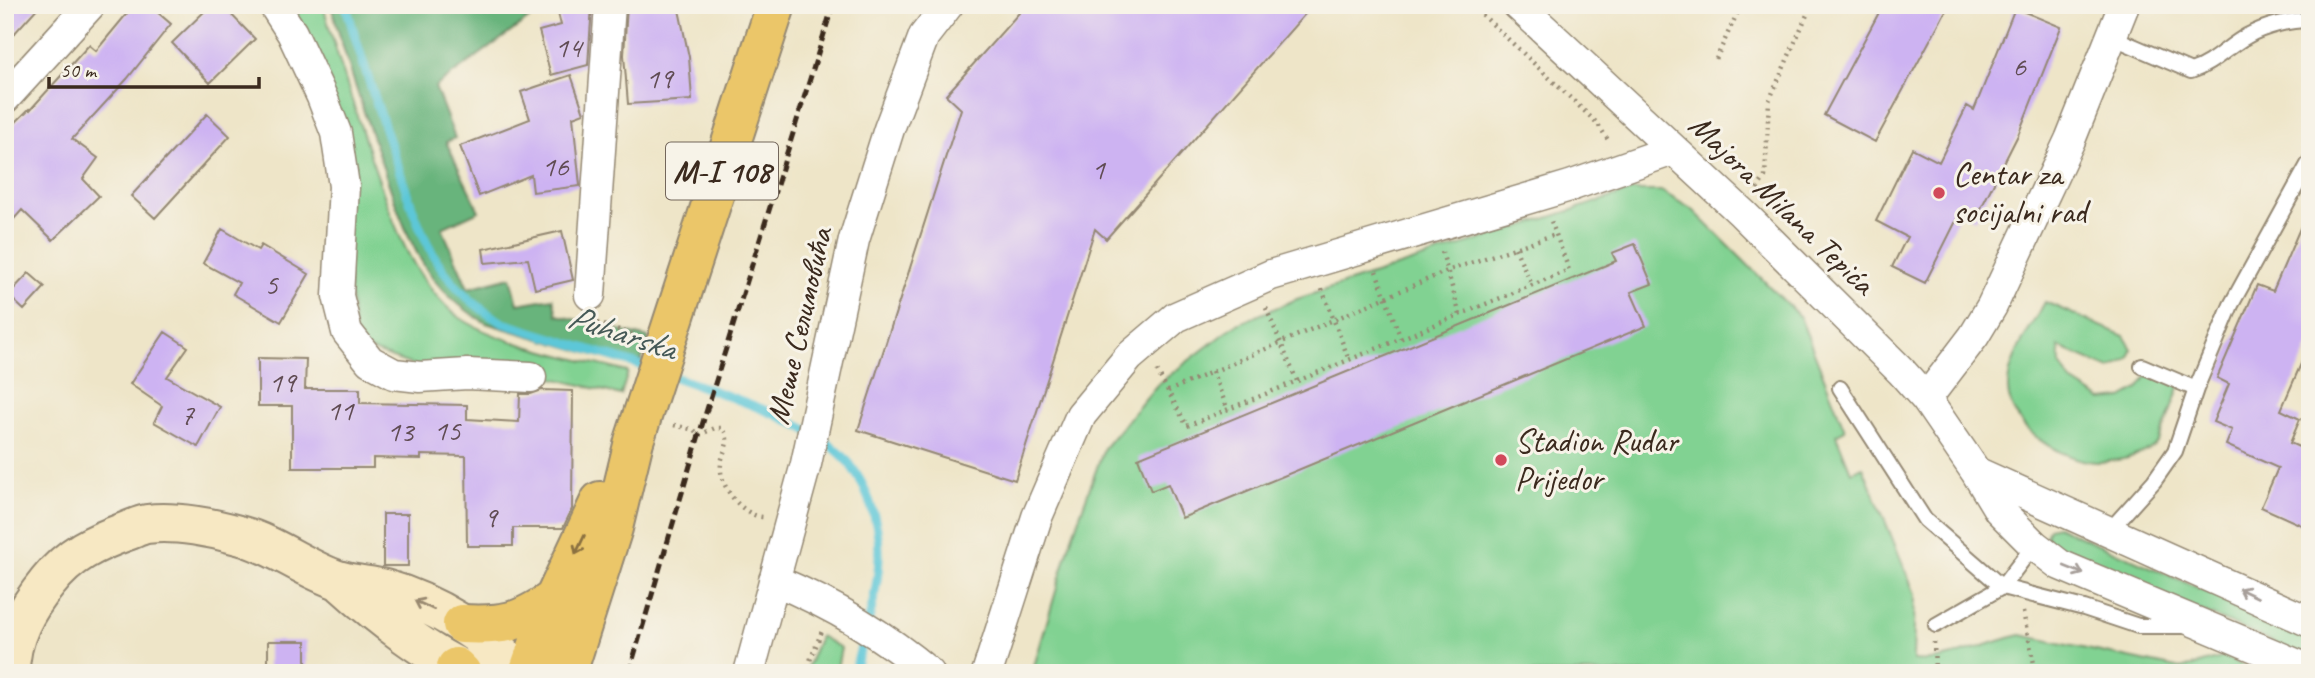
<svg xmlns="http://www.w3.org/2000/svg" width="2315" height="678" font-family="Caveat,sans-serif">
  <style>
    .green { fill: #81d292; stroke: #5e7e58; stroke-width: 2 }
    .forest { fill: #68b47c; stroke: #526f4d; stroke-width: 2 }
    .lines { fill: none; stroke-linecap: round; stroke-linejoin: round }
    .stream { stroke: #5dc7d8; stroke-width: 9 }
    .building { fill: #cdb3f2 }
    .lane-casing { stroke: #948873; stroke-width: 18 }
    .street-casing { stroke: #948873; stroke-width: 33 }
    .secondary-casing { stroke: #948873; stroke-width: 42 }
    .primary-casing { stroke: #948873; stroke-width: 42 }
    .path { stroke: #948873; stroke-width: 4.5; stroke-dasharray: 2 5; stroke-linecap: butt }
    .lane { stroke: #fff; stroke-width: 14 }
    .street { stroke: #fff; stroke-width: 30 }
    .secondary { stroke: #f7e8c3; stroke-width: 38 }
    .primary { stroke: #ebc669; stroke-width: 38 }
    .rail { stroke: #3b2a1e; stroke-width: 5; stroke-dasharray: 10 5; stroke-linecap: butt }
    .oneway { stroke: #8a7040 }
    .oneway2 { stroke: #a79f9a }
    .oneway3 { stroke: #998970 }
    .poi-dot { fill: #d1495b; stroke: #f7f3e8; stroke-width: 2.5 }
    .labels { text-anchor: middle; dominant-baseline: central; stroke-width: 6; stroke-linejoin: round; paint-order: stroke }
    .number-label { font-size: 30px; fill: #604c53 }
    .shield { fill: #f7f3e8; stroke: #73665b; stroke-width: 2 }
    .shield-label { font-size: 32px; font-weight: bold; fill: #3b2a1e }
    .poi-label { font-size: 33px; fill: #3b2a1e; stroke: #f7f3e8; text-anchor: start }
    .street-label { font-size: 33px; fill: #3b2a1e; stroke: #f7f3e8 }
    .water-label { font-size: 35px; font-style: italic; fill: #455956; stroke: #f7f3e8 }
  </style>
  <rect width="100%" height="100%" fill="#f7f3e8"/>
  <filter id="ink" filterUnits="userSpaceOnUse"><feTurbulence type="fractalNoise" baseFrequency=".0143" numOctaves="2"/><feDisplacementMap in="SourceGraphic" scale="14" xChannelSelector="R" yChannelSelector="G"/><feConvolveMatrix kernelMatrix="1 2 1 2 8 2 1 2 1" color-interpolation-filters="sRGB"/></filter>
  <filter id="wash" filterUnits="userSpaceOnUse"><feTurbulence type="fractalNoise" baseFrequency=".00686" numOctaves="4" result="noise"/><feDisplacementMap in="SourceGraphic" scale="28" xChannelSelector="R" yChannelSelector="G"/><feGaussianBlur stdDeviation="1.57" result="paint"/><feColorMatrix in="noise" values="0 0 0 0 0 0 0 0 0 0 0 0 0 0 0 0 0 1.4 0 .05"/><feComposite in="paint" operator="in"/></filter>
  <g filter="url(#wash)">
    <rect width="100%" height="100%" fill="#eee5c8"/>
    <path class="green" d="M 272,5 L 323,5 C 337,57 354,107 371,158 C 384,194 396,234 415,266 C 427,286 446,310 465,321 C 507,346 580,359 628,372 L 621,395 L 537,374 L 418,367 L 356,345 L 332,138 Z
      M 1631,191 L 1661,191 L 1693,210 L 1800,317 L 1845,430 L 1836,435 L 1851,472 L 1863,467 L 1915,594 L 1913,660 C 1950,664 1985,642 2021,635 L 2181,669 L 2224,657 L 2260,673 L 1032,673 L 1071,540 L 1104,448 L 1157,385 L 1235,325 L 1297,299 Z
      M 2045,302 L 2124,336 L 2132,349 L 2129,359 L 2110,369 L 2059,347 L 2060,364 L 2070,380 L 2102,400 L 2122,398 L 2138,389 L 2150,371 L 2180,385 C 2175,397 2163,436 2156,444 C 2150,452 2136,455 2128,458 C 2118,460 2106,462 2096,462 C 2061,460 2009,428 2008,389 C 2007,359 2031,328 2045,302 Z
      M 2057,526 L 2310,637 L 2310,658 L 2057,549 L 2046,537 L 2049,528 Z
      M 820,636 L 841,648 L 836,673 L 805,673 Z"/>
    <path class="forest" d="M 331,5 L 548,5 L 435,87 L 455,138 L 446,142 L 479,211 L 442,228 L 468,288 L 511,277 L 518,304 L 553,298 L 557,315 L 649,338 L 639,368 L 486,323 C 461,309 436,287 422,262 C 402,228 391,189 378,153 C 361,104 344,55 331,5 Z"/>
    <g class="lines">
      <path class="stream" d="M 346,5 C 360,57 378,107 395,158 C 407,192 418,230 437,261 C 454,287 476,308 503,323 L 649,368
        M 666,374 C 715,392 803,418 841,454 C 866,479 880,522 879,557 C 878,596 864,635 854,673"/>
    </g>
    <g id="blocks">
      <path class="building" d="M 5,5 L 40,5 L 5,44 Z
        M 134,5 L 149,5 L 171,24 L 127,79 L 72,139 L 98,158 L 83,179 L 99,196 L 53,240 L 22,210 L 5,229 L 5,133 L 29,109 L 30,110 L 89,45 L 96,51 Z
        M 211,5 L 222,5 L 255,39 L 210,83 L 172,43 Z
        M 556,5 L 592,5 L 588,65 L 551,75 L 539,31 L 561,25 Z
        M 627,5 L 678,5 L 689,57 L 692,100 L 628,104 L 624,55 Z
        M 1026,5 L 1313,5 L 1106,239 L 1095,229 L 1015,480 L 858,430 L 961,109 L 946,95 Z
        M 1883,5 L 1949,5 L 1875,142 L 1824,115 Z
        M 2015,8 L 2061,27 L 2018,135 L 1975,220 L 1960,213 L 1925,283 L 1892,267 L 1907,237 L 1876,221 L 1912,148 L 1939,162 L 1967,106 L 1974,110 Z
        M 571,75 L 584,113 L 573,117 L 580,186 L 533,192 L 531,175 L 479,196 L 460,146 L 530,119 L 521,92 Z
        M 207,114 L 230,136 L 155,218 L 131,196 Z
        M 2310,205 L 2310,343 L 2281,410 L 2300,419 L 2290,443 L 2310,452 L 2310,529 L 2261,507 L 2278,468 L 2226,445 L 2232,430 L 2213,422 L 2229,384 L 2217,378 L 2257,285 L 2273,291 Z
        M 222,229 L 258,250 L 261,245 L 309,274 L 281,322 L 233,294 L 239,283 L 203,263 Z
        M 562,231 L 573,280 L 535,289 L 528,259 L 485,263 L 483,249 Z
        M 1635,244 L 1652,284 L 1631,292 L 1646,326 L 1182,518 L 1168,484 L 1151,491 L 1138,458 L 1616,261 L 1612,253 Z
        M 29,273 L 45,287 L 24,310 L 8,295 Z
        M 165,332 L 188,347 L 167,377 L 220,407 L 198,447 L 154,422 L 162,406 L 130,384 Z
        M 258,358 L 306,359 L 305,389 L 360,389 L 360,403 L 467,405 L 467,419 L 519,422 L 520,394 L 531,394 L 542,390 L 573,391 L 572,509 L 563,528 L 513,528 L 513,546 L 467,546 L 466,456 L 421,455 L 421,459 L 373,458 L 373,468 L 292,468 L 292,406 L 258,406 Z
        M 383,514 L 408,514 L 408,566 L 383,566 Z
        M 268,641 L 306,641 L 306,673 L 268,673 Z"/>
    </g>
  </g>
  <g filter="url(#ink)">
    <use href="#blocks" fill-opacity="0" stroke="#948873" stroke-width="2"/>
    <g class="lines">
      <g class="lane-casing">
        <path id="lane" d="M 2112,37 L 2191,71 C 2213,64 2227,47 2247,36 C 2265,26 2289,20 2310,20
          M 2142,366 L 2196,389
          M 1840,388 L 1925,520 L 2002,587 L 2084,608 L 2138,626 L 2186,626
          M 2109,531 L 2154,481 L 2175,451 L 2196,389 L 2231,305 L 2310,161
          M 1936,625 L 2002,587 L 2034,545"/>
      </g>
      <g class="street-casing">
        <path id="street" d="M 274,5 L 292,33 L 322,97 L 336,133 L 344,186 L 338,296 L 347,332 L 370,361 L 394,374 L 420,377 L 467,374 L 531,377
          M 1518,5 L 1742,213 L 1901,371 L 1926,399 L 1976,472 L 1999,510 L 2034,545 L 2060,565 L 2310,670
          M 5,98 L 90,5
          M 590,295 L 610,5
          M 1926,399 L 1974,336 L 1992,306 L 2070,140 L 2124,5
          M 1976,472 L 2310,622
          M 774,580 C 831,604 882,633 929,673
          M 749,673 L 806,464 L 854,240 L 889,129 L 924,36 L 948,5
          M 987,673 L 1037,517 L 1081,415 L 1129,357 L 1176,317 L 1271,275 L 1570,186 L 1673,150"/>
      </g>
      <g class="secondary-casing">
        <path id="secondary" d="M 343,584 C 375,613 432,659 472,673
          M 10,673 C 10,637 26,609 48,582 C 70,554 94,543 127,531 C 133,529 140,525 147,524 C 174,520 215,528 242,536 C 275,545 305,569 338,580 C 353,585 370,585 385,589 C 431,602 489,635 519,673"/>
      </g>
      <g class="primary-casing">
        <path id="primary" d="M 462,624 C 504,626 519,623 554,599
          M 456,667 L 462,673
          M 528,673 L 554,599 L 600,501
          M 567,673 L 613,528 L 634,441 L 776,5"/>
      </g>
      <path class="path" d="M 1472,5 L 1597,123 L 1610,143
        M 1716,59 L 1741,5
        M 1757,189 L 1765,177 L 1769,101 L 1810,8 L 1804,5
        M 1515,248 L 1532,285
        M 1442,252 L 1460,315
        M 1376,271 L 1401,339
        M 1322,289 L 1349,360
        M 1266,308 L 1297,381
        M 597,323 L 635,335
        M 1157,371 L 1187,426 L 1569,270 L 1551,221
        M 1212,371 L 1228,410
        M 1168,391 L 1447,271 L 1556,234
        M 674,425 L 694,430 L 699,435 L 715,428 L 722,428 C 733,441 723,449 721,464 C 718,485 742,516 763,517
        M 2023,612 L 2036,673
        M 1934,642 L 1935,673
        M 805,673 L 822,631"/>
      <use href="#lane" class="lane"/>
      <use href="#street" class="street"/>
      <use href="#secondary" class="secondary"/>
      <use href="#primary" class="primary"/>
      <path class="rail" d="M 629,673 L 699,435 L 833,5"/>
    </g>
    <defs><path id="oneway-shaft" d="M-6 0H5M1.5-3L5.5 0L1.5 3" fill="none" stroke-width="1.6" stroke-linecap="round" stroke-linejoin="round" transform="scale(1.75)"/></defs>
    <use class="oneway" href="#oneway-shaft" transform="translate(580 545) rotate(115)"/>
    <g class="oneway2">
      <use href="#oneway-shaft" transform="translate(2074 570) rotate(22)"/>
      <use href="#oneway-shaft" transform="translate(2248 593) rotate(-155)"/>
    </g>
    <use class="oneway3" href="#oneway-shaft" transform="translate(424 605) rotate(-154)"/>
  </g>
  <g class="poi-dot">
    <circle cx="1939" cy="193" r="7"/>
    <circle cx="1501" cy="460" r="7"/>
  </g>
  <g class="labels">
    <g class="number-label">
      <text x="568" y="47">14</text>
      <text x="2019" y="66">6</text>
      <text x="659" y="78">19</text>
      <text x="555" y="166">16</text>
      <text x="1098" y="169">1</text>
      <text x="271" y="284">5</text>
      <text x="282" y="382">19</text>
      <text x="340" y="410">11</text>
      <text x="187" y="414">7</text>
      <text x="447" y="430">15</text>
      <text x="400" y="431">13</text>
      <text x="490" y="517">9</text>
    </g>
    <rect class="shield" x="666" y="142.5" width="112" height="57" rx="5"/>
    <g class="shield-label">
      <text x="722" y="171">M-I 108</text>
    </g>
    <g class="poi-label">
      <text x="1953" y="174">Centar za<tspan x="1953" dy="38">socijalni rad</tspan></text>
      <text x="1515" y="441">Stadion Rudar<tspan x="1515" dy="38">Prijedor</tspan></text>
    </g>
    <g class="street-label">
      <text transform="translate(1782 204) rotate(44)">Majora Milana Tepića</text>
      <text transform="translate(799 326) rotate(-77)">Меше Селимовића</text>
    </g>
    <g class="water-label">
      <text transform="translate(622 332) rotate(18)">Puharska</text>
    </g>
  </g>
  <rect width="2315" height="678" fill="none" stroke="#f7f3e8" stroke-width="28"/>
  <path d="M49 77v10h210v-10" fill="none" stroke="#3b2a1e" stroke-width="3.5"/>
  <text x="60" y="77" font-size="21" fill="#3b2a1e" stroke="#f7f3e8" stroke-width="5" paint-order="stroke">50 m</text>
</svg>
